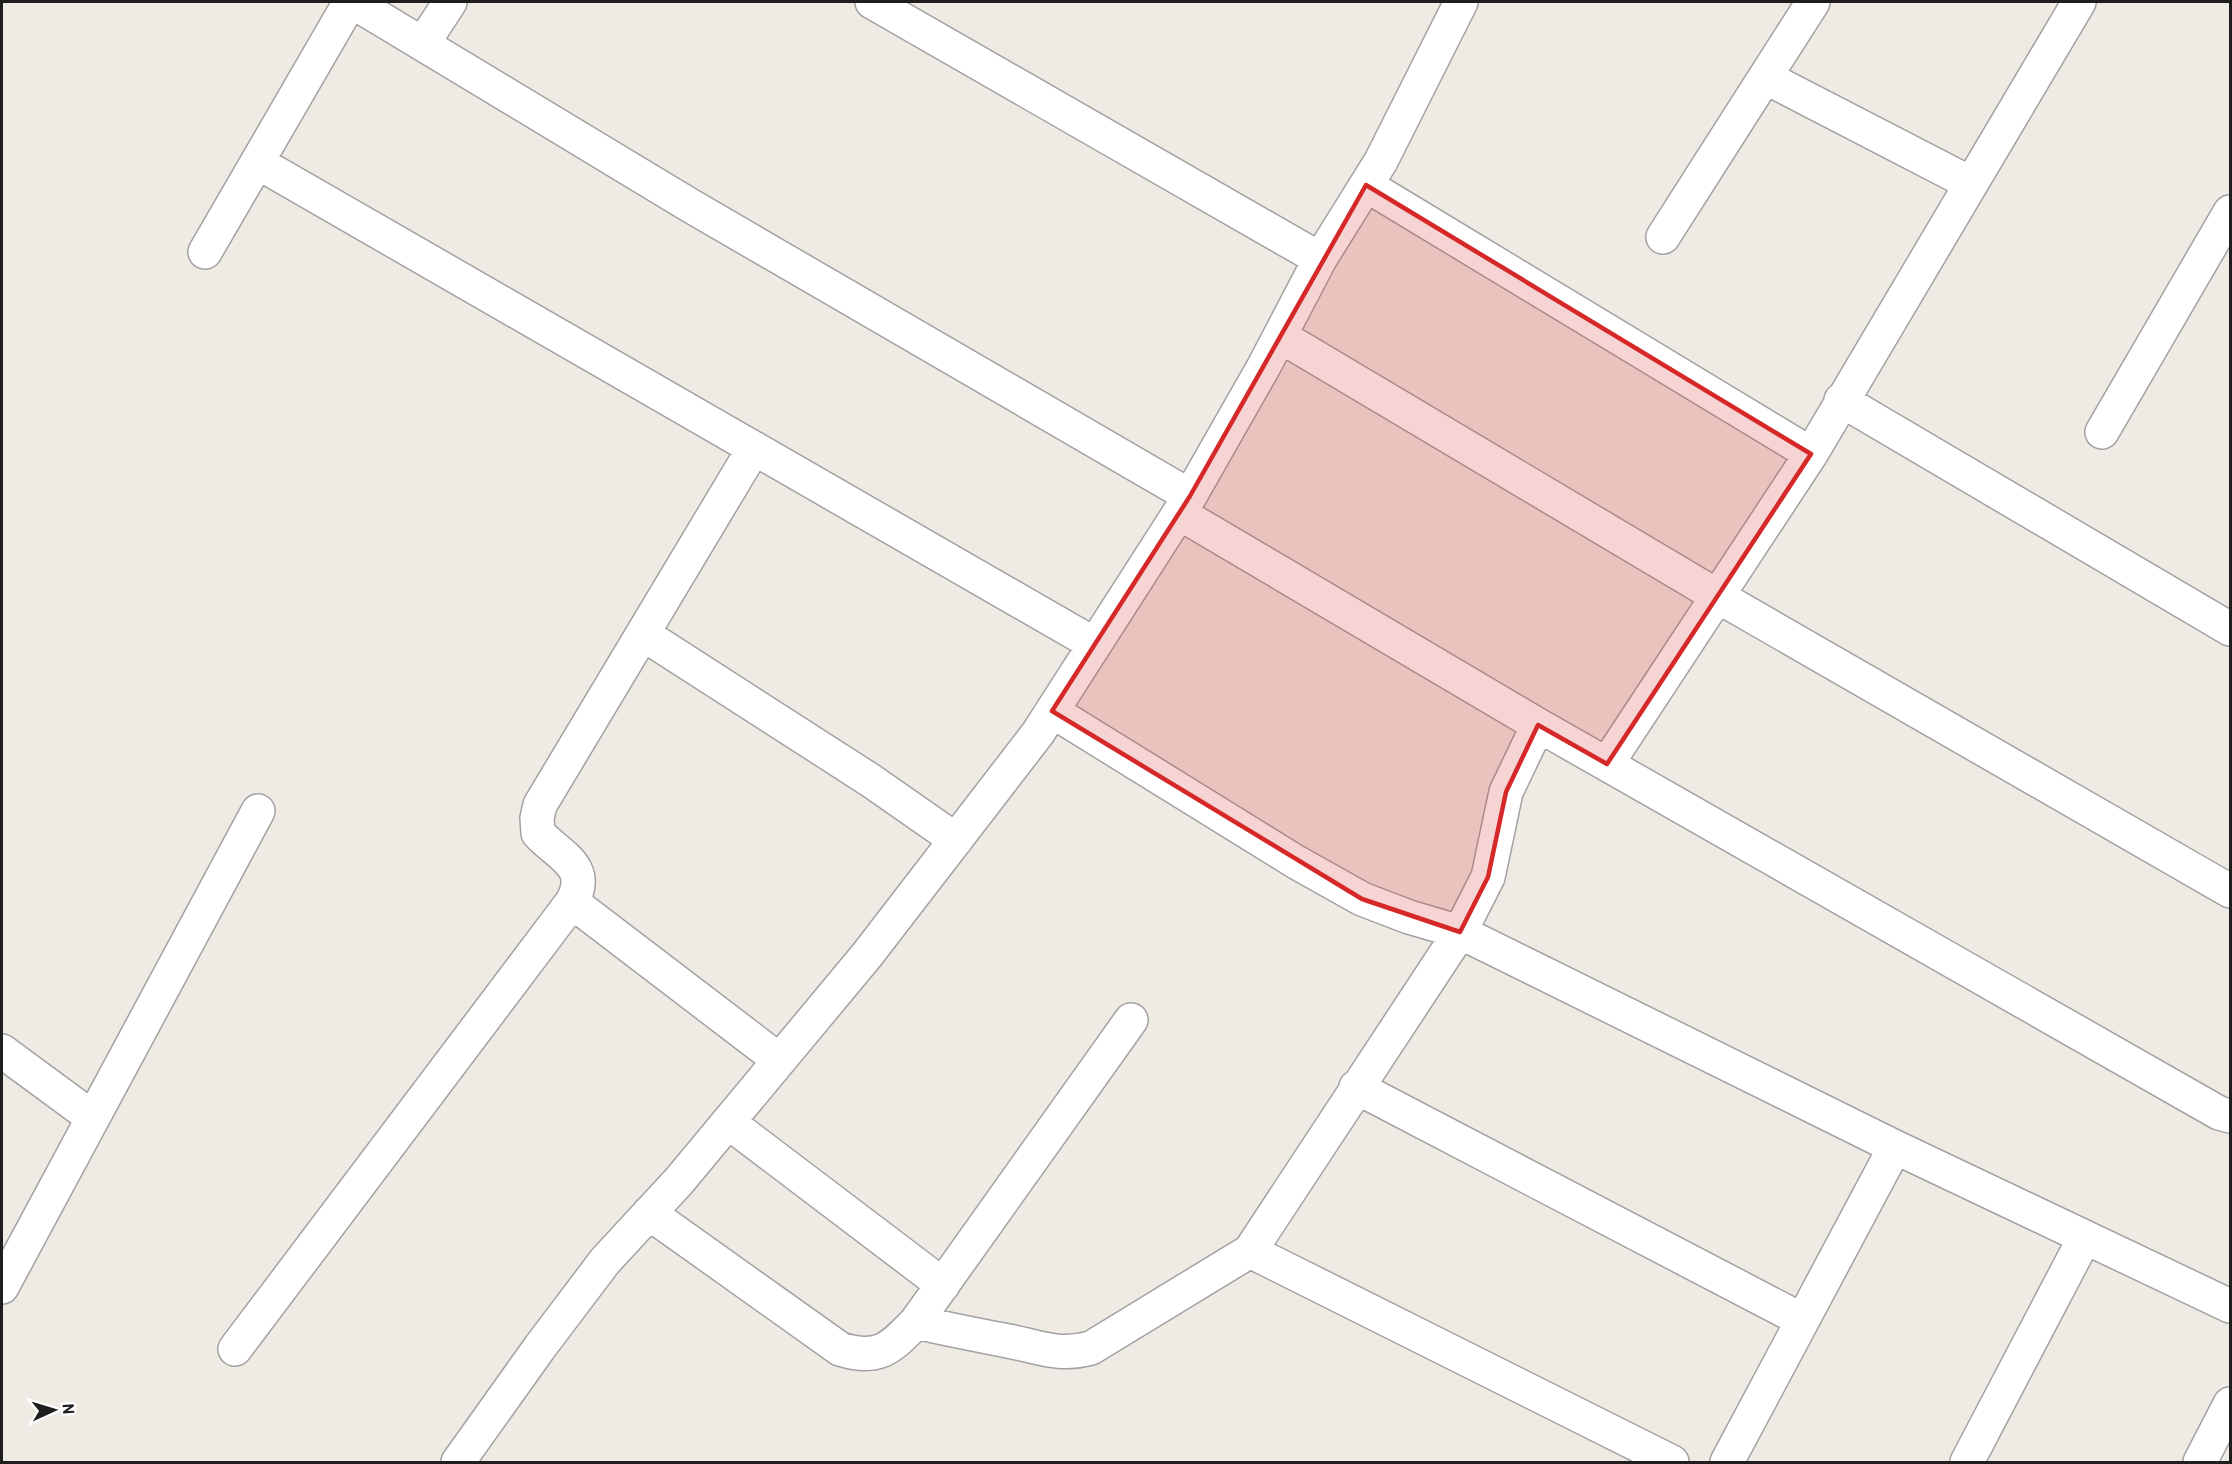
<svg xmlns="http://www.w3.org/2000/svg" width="2232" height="1464" font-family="Barlow,sans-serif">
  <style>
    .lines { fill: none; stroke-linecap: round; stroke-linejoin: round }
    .minor-casing { stroke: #a2a2a2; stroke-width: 36 }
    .minor { stroke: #fff; stroke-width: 33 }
    .marked { fill: #d62828; fill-opacity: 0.2; stroke: #d62828; stroke-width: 4.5; stroke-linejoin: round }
  </style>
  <rect width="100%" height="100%" fill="#efeae4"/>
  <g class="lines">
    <g class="minor-casing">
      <path id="minor" d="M 353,2 L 691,206 L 1190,496
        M 872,2 L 1320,259
        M 424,42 L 450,2
        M 1765,77 L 1970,183
        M 257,162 L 1094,644
        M 1366,185 L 1811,454
        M 1663,237 L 1813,2
        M 205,252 L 350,2
        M 1280,336 L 1719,597 L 2230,891
        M 1841,400 L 2230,629
        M 2102,432 L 2230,212
        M 1179,513 L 1538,725 L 2219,1113 L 2230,1116
        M 643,634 L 870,780 L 956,840
        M 1052,711 L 1296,862 L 1362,899 L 1409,917 L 1460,932 L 1895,1147 L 2230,1306
        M 1607,764 L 1811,454 L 2079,2
        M 572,902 L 779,1060
        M 2,1051 L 93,1118
        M 1356,1087 L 1802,1320
        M 728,1122 L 943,1285
        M 649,1213 L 840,1349 C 878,1361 890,1349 916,1322 C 946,1329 977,1335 1008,1341 C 1041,1347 1057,1357 1091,1348 L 1250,1251 L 1460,932 L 1488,877 L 1506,792 L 1538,725
        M 1250,1251 L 1672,1462
        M 2,1287 L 258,811
        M 916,1322 L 1131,1020
        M 235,1349 L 572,902 C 592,866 559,856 538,833 L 537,818 L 540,805 L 754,448
        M 458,1462 L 540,1347 L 605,1261 L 679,1181 L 867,955 L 1038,733 L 1190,496 L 1263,368 L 1320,259 L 1381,161 L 1461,2
        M 1727,1462 L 1895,1147
        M 1967,1462 L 2085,1237
        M 2200,1462 L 2230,1404"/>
    </g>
    <use href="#minor" class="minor"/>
  </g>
  <path class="marked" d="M 1366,185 L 1811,454 L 1607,764 L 1538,725 L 1506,792 L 1488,877 L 1460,932 L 1362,899 L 1052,711 L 1190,496 Z"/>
  <rect width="2232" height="1464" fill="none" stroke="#1e1e1e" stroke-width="6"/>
  <g transform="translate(54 1410) rotate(86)" stroke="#ffffff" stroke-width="4.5" paint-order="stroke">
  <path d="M0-4.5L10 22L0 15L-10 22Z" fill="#1e1e1e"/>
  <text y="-9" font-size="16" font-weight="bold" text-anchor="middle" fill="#1e1e1e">N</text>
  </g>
</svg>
